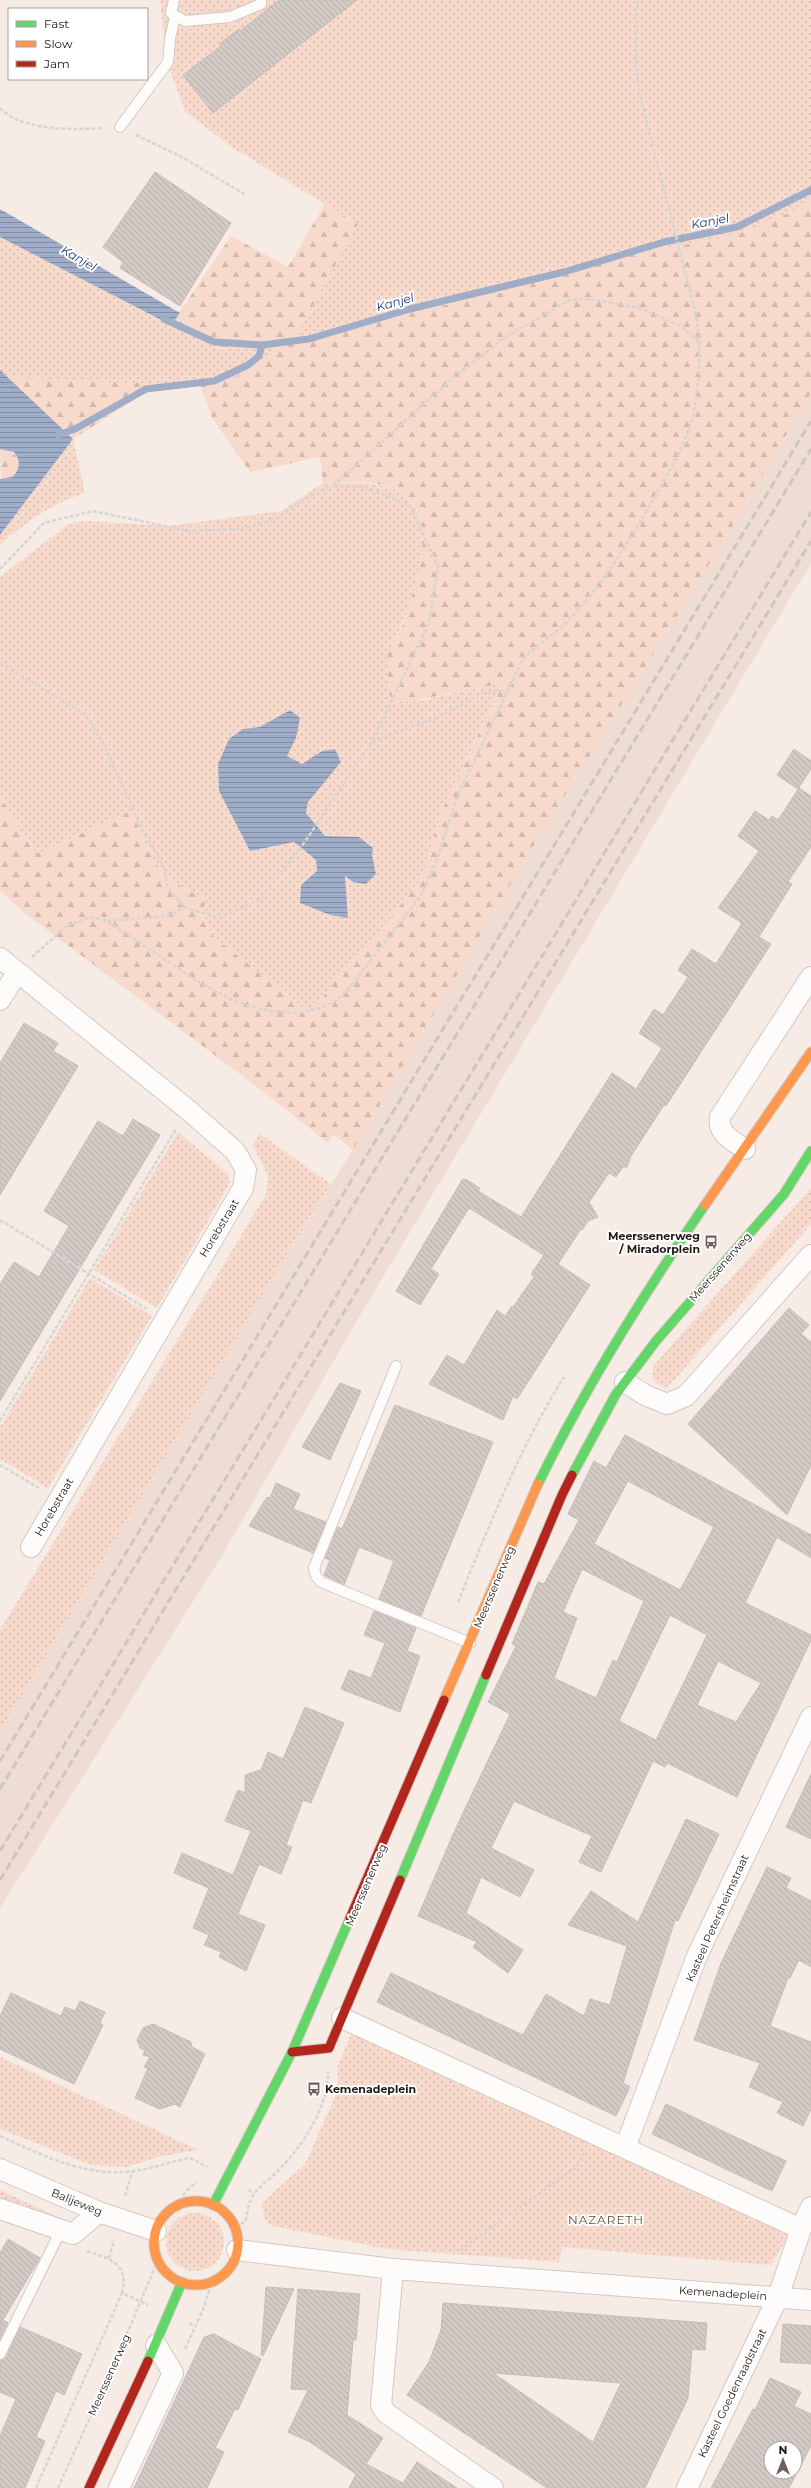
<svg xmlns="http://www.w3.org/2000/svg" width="811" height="2488" font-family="Montserrat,sans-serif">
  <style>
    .built { fill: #efddd3 }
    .grass { fill: url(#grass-dots); fill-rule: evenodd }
    .forest { fill: url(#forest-firs) }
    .water { fill: url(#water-rules) }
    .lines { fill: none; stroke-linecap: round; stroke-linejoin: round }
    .stream { stroke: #9fadc8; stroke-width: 7 }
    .building { fill: url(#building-back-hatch); stroke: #c7bdb8; fill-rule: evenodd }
    .lane-casing { stroke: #d2c9c3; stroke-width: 12 }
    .street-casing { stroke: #d2c9c3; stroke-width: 22 }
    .fast-casing { stroke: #d2c9c3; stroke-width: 11 }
    .slow-casing { stroke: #d2c9c3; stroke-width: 11 }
    .jam-casing { stroke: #d2c9c3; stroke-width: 11 }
    .path { stroke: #d7d4d2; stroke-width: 2.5; stroke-dasharray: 4 2; stroke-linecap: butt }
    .lane { stroke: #fefcfb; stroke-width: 10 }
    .street { stroke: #fefcfb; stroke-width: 20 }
    .fast { stroke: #63d668; stroke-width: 9 }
    .slow { stroke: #ff974d; stroke-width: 9 }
    .jam { stroke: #b3261e; stroke-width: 9 }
    .rail { stroke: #c9c6c4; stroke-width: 3; stroke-dasharray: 8 4; stroke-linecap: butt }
    .labels { text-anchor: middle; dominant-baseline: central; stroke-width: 4; stroke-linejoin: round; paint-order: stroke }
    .street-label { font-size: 11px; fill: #201713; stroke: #fff }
    .poi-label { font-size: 11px; font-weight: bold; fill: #201713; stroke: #fff; text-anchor: end }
    .water-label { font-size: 12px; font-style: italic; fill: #1c3b6f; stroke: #fff }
    .neighbourhood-label { font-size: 12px; letter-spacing: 1px; fill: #614d41; stroke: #fff }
  </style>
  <defs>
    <pattern id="grass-dots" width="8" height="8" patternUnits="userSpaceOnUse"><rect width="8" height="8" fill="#f7dacb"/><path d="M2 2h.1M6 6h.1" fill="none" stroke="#d3baad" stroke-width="1.8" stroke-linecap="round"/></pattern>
    <pattern id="forest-firs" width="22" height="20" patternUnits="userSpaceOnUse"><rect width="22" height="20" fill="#f7dacb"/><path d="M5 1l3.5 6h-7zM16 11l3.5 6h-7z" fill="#d3baad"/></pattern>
    <pattern id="water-rules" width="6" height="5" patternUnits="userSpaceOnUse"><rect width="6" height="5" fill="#9fadc8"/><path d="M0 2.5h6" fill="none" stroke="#818ca1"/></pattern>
    <pattern id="building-back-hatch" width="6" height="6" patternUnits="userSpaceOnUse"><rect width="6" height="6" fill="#d3cac5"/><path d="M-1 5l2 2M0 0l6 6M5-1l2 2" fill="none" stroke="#b5ada8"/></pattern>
  </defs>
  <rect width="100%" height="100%" fill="#f6ebe5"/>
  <path class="built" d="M 811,393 L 811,563 L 356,1322 L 223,1554 L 0,1908 L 0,1731 L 280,1265 L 353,1150 L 527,856 L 718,550 Z"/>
  <path class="grass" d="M 160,0 L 811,0 L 811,201 L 794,211 L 733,236 L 572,265 L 500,293 L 295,338 L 231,380 L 185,386 L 7,377 L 0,370 L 0,237 L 178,329 L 224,350 L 340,255 L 358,224 L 230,146 L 185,111 L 166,59 Z
    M 73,439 L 85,493 C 52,503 26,522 0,545 L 0,534 Z
    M 323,483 C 345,483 368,481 389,488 C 455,510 408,615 387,656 L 419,701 L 503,682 L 441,812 L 421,879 L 387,922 L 334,981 L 312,1014 L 215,938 C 203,923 204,916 205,897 C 156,880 149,856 132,810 L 39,853 L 33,850 L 0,796 L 0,577 L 70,523 L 86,521 L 169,526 L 281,511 ZM 260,727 L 296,738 L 287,756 L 302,764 L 322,751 L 335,749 L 341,762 L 308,802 L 306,813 L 325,836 L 372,855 L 376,875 L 366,884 L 345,875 L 348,918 L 330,915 L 300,903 L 301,885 L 317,871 L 316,860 L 294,842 L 250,851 L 219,792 L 218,764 L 243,729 Z
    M 178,1132 L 228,1174 L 230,1183 L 157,1308 L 94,1270 Z
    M 260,1134 L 331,1184 L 280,1265 L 0,1731 L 0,1630 L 266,1195 L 268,1175 L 253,1145 Z
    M 811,1188 L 811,1224 L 668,1387 L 660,1386 L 654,1381 L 652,1369 L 655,1364 Z
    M 90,1278 L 152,1316 L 48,1488 L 0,1459 L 0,1427 Z
    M 353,2029 L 791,2231 L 771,2265 L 562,2247 L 559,2262 L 387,2249 L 273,2226 L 265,2220 L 262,2203 L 305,2164 L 338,2090 L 338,2066 Z
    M 0,2057 L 198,2150 L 158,2157 L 127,2167 L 91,2165 L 3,2130 L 0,2128 Z
    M 0,2190 L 75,2225 L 0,2201 Z
    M166 2242a29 29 0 1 1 58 0a29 29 0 1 1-58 0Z"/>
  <path class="forest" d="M 811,201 L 811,393 L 718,550 L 527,856 L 353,1150 L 334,1135 L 327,1142 L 252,1083 L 26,914 L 0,891 L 0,796 L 33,850 L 39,853 L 132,810 C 149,856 156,880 205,897 C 204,916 203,923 215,938 L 312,1014 L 334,981 L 387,922 L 421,879 L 441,812 L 503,683 L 391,705 C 390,690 386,672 387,657 C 389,646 399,635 403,624 C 419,574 450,494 371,483 C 356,481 338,483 323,483 L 320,457 L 250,472 L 212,418 L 200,384 L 231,380 L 293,338 L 224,350 L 171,325 L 231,236 L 288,267 L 325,204 L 358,224 L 295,338 L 500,293 L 572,265 L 733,236 L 794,211 Z
    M 7,377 L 159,384 L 73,439 Z
    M 5,448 L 16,455 L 19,467 L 12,477 L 1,479 L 0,449 Z"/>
  <path class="water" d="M 0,209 L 180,313 L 171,325 L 0,237 Z
    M 0,370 L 73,439 L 0,535 L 0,479 L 12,477 C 20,470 21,461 14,452 L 0,449 Z
    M 290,710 L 300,718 L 296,738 L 287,756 L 302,764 L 322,751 L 335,749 L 341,762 L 308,802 L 306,813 L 325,836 L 359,837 L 373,848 L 372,855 L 376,874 L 366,884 L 353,882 L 345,876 L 348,918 L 330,915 L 300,903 L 301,885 L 317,871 L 316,860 L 294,842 L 250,851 L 219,791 L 218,764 L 229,739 L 243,729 L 260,727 Z"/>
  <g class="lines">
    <path class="stream" d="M 164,319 L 214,342 L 262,345 L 309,339 L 410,309 L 564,272 L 664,242 L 737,227 L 811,190
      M 58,435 L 75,429 L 146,389 L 214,381 L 248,365 L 259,356 L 262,345"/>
  </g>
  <path class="building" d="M 279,0 L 357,0 L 213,113 L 183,75 L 221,46 L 219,44 L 239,29 L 240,31 Z
    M 155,172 L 231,223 L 180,306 L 120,268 L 123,262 L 103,247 Z
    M 794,749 L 811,761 L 811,769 L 798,789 L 777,775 Z
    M 799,788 L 811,796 L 811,847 L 788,882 L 792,884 L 759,937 L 771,944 L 666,1106 L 664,1105 L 631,1156 L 627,1167 L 623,1167 L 616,1177 L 609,1173 L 589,1202 L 598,1217 L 588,1221 L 582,1230 L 581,1229 L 558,1264 L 469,1208 L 431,1269 L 439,1274 L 420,1305 L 396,1291 L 462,1180 L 465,1179 L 480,1188 L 478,1191 L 521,1217 L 612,1073 L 636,1089 L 662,1048 L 639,1033 L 654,1009 L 663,1015 L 688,977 L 678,970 L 692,949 L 716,964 L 742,923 L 718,908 L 759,851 L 738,836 L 755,811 L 769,820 L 772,816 L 778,820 Z
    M 24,1023 L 58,1043 L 53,1051 L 78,1066 L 0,1195 L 0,1063 Z
    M 133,1119 L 160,1135 L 0,1401 L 0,1284 L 14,1262 L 39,1277 L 69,1226 L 44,1211 L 98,1121 L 123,1136 Z
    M 544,1255 L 590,1285 L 517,1399 L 513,1396 L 503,1420 L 429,1384 L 447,1355 L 464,1365 L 497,1310 L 505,1316 L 512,1306 L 513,1307 L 534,1277 L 531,1274 Z
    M 789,1308 L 809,1325 L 801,1334 L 811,1342 L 811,1465 L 787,1515 L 688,1424 Z
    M 340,1383 L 361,1391 L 330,1460 L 302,1447 Z
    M 395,1405 L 493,1442 L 421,1616 L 379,1599 L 394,1561 L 359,1547 L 344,1585 L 324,1575 L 330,1560 L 325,1558 L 338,1527 L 342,1529 Z
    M 625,1435 L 811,1535 L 811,1558 L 777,1537 L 745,1603 L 811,1635 L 811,1640 L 737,1797 L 667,1763 L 665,1767 L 653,1761 L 601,1872 L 579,1862 L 592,1836 L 514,1801 L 491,1848 L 534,1870 L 520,1897 L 481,1877 L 466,1913 L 523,1950 L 508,1973 L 473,1947 L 477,1942 L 418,1916 L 454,1832 L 510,1714 L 488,1702 L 516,1646 L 512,1644 L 538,1582 L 544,1584 L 579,1520 L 568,1514 L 594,1461 L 606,1468 ZM 628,1481 L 714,1527 L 680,1590 L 594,1544 ZM 582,1569 L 644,1601 L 617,1662 L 613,1660 L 596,1698 L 554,1678 L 577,1618 L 563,1612 ZM 670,1615 L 707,1635 L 656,1740 L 619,1721 ZM 718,1661 L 761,1683 L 736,1722 L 697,1705 Z
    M 276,1483 L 300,1494 L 293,1509 L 326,1522 L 313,1553 L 249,1526 L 267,1497 L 270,1498 Z
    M 374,1611 L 416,1628 L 407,1651 L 420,1656 L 400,1712 L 341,1689 L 349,1670 L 371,1678 L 385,1643 L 364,1635 Z
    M 305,1707 L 344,1723 L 311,1803 L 303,1800 L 286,1845 L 292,1847 L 281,1874 L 259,1864 L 238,1914 L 265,1925 L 246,1971 L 219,1957 L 221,1952 L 204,1945 L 209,1935 L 193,1928 L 209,1888 L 174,1873 L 182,1853 L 233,1875 L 251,1831 L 225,1821 L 238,1790 L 245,1793 L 245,1775 L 261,1770 L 268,1752 L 283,1759 Z
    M 811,1774 L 811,1839 L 786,1827 Z
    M 686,1819 L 719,1834 L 678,1921 L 675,1920 L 623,2083 L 630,2087 L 616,2116 L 377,2002 L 391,1973 L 523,2035 L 546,1994 L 584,2016 L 590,1999 L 610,2005 L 627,1946 L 568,1925 L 591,1891 L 638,1922 Z
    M 767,1867 L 791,1878 L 786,1888 L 811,1901 L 811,1967 L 799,1960 L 790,1978 L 788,1978 L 770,2026 L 811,2042 L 811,2109 L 803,2126 L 777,2113 L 783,2102 L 749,2087 L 760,2063 L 694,2040 L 721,1963 Z
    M 11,1993 L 61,2016 L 65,2007 L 75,2011 L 80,2001 L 105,2012 L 100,2023 L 103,2025 L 74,2084 L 0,2049 L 0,2016 Z
    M 153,2024 L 191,2042 L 192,2047 L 205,2054 L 180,2107 L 175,2104 L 160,2109 L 135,2098 L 148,2068 L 144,2067 L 150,2057 L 143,2055 L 145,2051 L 140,2048 L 137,2040 L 143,2028 Z
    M 666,2104 L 786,2161 L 772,2191 L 652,2134 Z
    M 8,2239 L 40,2258 L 3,2320 L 8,2323 L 0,2339 L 0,2253 Z
    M 266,2287 L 294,2289 L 263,2356 L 261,2355 Z
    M 298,2289 L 360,2294 L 356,2340 L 353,2340 L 347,2415 L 383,2438 L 366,2464 L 403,2483 L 417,2462 L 457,2488 L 349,2488 L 356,2474 L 310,2442 L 288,2432 L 308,2390 L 291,2389 Z
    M 443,2303 L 707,2323 L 705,2350 L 692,2349 L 688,2398 L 645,2488 L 547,2488 L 407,2395 L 429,2362 L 441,2330 ZM 493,2373 L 558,2378 L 621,2383 L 593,2442 Z
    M 783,2324 L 811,2326 L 811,2364 L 780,2362 Z
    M 20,2327 L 82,2354 L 64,2395 L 56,2391 L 36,2437 L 45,2441 L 25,2488 L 0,2488 L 0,2436 L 16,2399 L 0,2392 L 0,2360 L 6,2357 Z
    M 214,2334 L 261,2359 L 238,2410 L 235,2409 L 215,2448 L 224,2452 L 207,2488 L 134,2488 L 204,2337 Z
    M 770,2378 L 801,2392 L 794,2406 L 811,2414 L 811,2446 L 789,2488 L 711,2488 L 753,2409 L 755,2410 ZM 771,2448 L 795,2448 L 795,2472 L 771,2472 Z"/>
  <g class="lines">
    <g class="lane-casing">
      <path id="lane" d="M 174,0 L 171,13 L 185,21 L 230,17 L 261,4 L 261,0
        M 120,127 L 168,62 L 170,39 L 175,16
        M 396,1366 L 314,1568 L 316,1576 L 321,1582 L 470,1643
        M 0,2354 L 61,2230"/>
    </g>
    <g class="street-casing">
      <path id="street" d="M 0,958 L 187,1109 L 235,1151 L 246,1170 L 243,1188 L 31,1547
        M 0,1000 L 17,973
        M 745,1149 C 732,1140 717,1134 720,1117 L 811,977
        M 625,1382 L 645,1395 L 667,1404 L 686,1396 L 811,1255
        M 342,2018 L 801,2229 L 778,2297 L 687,2488
        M 625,2148 L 697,1956 L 811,1717
        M 0,2169 L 99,2212 L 156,2231
        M 0,2209 L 73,2234 L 99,2212
        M 801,2229 L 811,2207
        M 237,2250 L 393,2269 L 811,2300
        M 393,2269 L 381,2405 L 386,2413 L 493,2488
        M 119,2488 L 173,2373 L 156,2345"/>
    </g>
    <g class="fast-casing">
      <path id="fast" d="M 572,1475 L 616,1394 L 656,1341 L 784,1194 L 811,1151
        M 538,1484 C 586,1386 643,1295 705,1205
        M 400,1880 L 486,1675
        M 213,2205 L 292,2052 L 350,1918
        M 148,2361 L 182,2282"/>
    </g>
    <g class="slow-casing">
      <path id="slow" d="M 705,1205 L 811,1052
        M 444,1700 L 538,1484
        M154 2243a42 42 0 1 1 84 0a42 42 0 1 1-84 0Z"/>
    </g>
    <g class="jam-casing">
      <path id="jam" d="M 486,1675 L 562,1495 L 572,1475
        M 350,1918 L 444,1700
        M 292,2052 L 329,2048 L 400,1880
        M 89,2488 L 148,2361"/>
    </g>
    <path class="path" d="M 0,108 C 22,131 72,130 102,128
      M 136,135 L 180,156 L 246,195
      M 0,569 L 44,523 L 93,511 L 189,531 L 241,529 L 276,519 L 297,504 L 333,486 L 453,378 L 504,338 L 570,300 L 590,299 L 640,308 L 679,325 L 699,342
      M 0,663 L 85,714 L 103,742 L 142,829 L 163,865 L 168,888 L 184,907 L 220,918 L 259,900 L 300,849 L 372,742 L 429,623 L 438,566 L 410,506 L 365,487 L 333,486
      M 372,742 L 435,718 L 483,693 L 506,690
      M 107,921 L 168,916 L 184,907
      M 32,957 L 68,925 L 91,917 L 107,921 L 202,984 L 228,998 L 249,1006 L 271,1011 L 299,1013 L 324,1007 L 338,999 L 348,990 L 420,897 L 437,860 L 457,797 L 523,659 C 537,644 556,634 569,620 C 605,582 631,538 657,493 C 670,469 685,445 692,419 C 700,386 701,353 697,319 L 639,92 L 636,61 L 637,0
      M 0,1220 L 147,1309
      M 0,1421 L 176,1129
      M 0,1465 L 39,1488
      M 458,1602 C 489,1526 520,1447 564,1377
      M 0,2136 C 42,2155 86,2178 134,2171 C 153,2169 171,2161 190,2158 L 207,2167
      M 248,2190 L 254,2193
      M 125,2196 L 132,2172
      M 177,2206 L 186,2191 L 197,2182
      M 235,2226 L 245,2222 C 248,2213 248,2200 255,2193 C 261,2185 270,2179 277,2172 C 302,2147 328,2108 328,2072
      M 460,2250 L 576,2167 L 584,2153
      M 87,2251 C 111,2259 129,2264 122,2293 L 148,2305
      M 109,2258 L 114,2240
      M 189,2323 L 196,2326
      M 185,2349 L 203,2310 L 212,2282
      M 36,2488 L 122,2293
      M 58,2488 L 116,2360 L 158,2260"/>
    <use href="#lane" class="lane"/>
    <use href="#street" class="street"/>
    <use href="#fast" class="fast"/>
    <use href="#slow" class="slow"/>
    <use href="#jam" class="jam"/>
    <path class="rail" d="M 0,1761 L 811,421
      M 0,1789 L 811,449
      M 0,1851 L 811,512
      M 0,1880 L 811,541"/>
  </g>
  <defs>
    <g id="bus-bare" transform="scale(1.08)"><path d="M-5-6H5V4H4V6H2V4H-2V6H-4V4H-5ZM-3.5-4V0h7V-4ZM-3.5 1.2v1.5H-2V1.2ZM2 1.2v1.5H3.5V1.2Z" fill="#6b615c" stroke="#fff" stroke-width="2.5" paint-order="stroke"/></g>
  </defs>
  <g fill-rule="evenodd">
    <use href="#bus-bare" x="711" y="1242"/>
    <use href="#bus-bare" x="314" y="2089"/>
  </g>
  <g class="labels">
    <g class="street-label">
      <text transform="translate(219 1228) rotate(-59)">Horebstraat</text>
      <text transform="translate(720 1267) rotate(-49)">Meerssenerweg</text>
      <text transform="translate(54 1507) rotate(-60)">Horebstraat</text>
      <text transform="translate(494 1587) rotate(-67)">Meerssenerweg</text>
      <text transform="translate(366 1885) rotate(-67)">Meerssenerweg</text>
      <text transform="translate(717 1918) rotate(-66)">Kasteel Petersheimstraat</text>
      <text transform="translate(77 2202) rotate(22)">Balijeweg</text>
      <text transform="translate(723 2293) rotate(4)">Kemenadeplein</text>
      <text transform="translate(109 2375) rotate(-66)">Meerssenerweg</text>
      <text transform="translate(732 2393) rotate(-64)">Kasteel Goedenraadstraat</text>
    </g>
    <g class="poi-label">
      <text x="700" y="1236">Meerssenerweg<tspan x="700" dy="13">/ Miradorplein</tspan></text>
      <text x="325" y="2089" text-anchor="start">Kemenadeplein</text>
    </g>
    <g class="water-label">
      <text transform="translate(710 221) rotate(-11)">Kanjel</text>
      <text transform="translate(79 258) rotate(30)">Kanjel</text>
      <text transform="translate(395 302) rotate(-16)">Kanjel</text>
    </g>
    <g class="neighbourhood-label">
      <text x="606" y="2219">NAZARETH</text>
    </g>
  </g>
  <rect x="8" y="8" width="140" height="72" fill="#ffffff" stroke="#a6a2a1"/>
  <rect x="16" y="21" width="20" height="6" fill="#63d668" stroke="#a6a2a1"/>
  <text x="44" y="28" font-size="12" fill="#201713">Fast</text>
  <rect x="16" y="41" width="20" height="6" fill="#ff974d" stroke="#a6a2a1"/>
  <text x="44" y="48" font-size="12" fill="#201713">Slow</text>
  <rect x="16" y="61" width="20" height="6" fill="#b3261e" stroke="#a6a2a1"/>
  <text x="44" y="68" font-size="12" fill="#201713">Jam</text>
  <g transform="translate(783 2460)"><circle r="19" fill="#ffffff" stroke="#a6a2a1"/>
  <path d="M0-3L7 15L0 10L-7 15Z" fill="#6b615c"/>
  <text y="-6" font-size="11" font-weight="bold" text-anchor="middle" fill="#201713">N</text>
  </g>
</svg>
